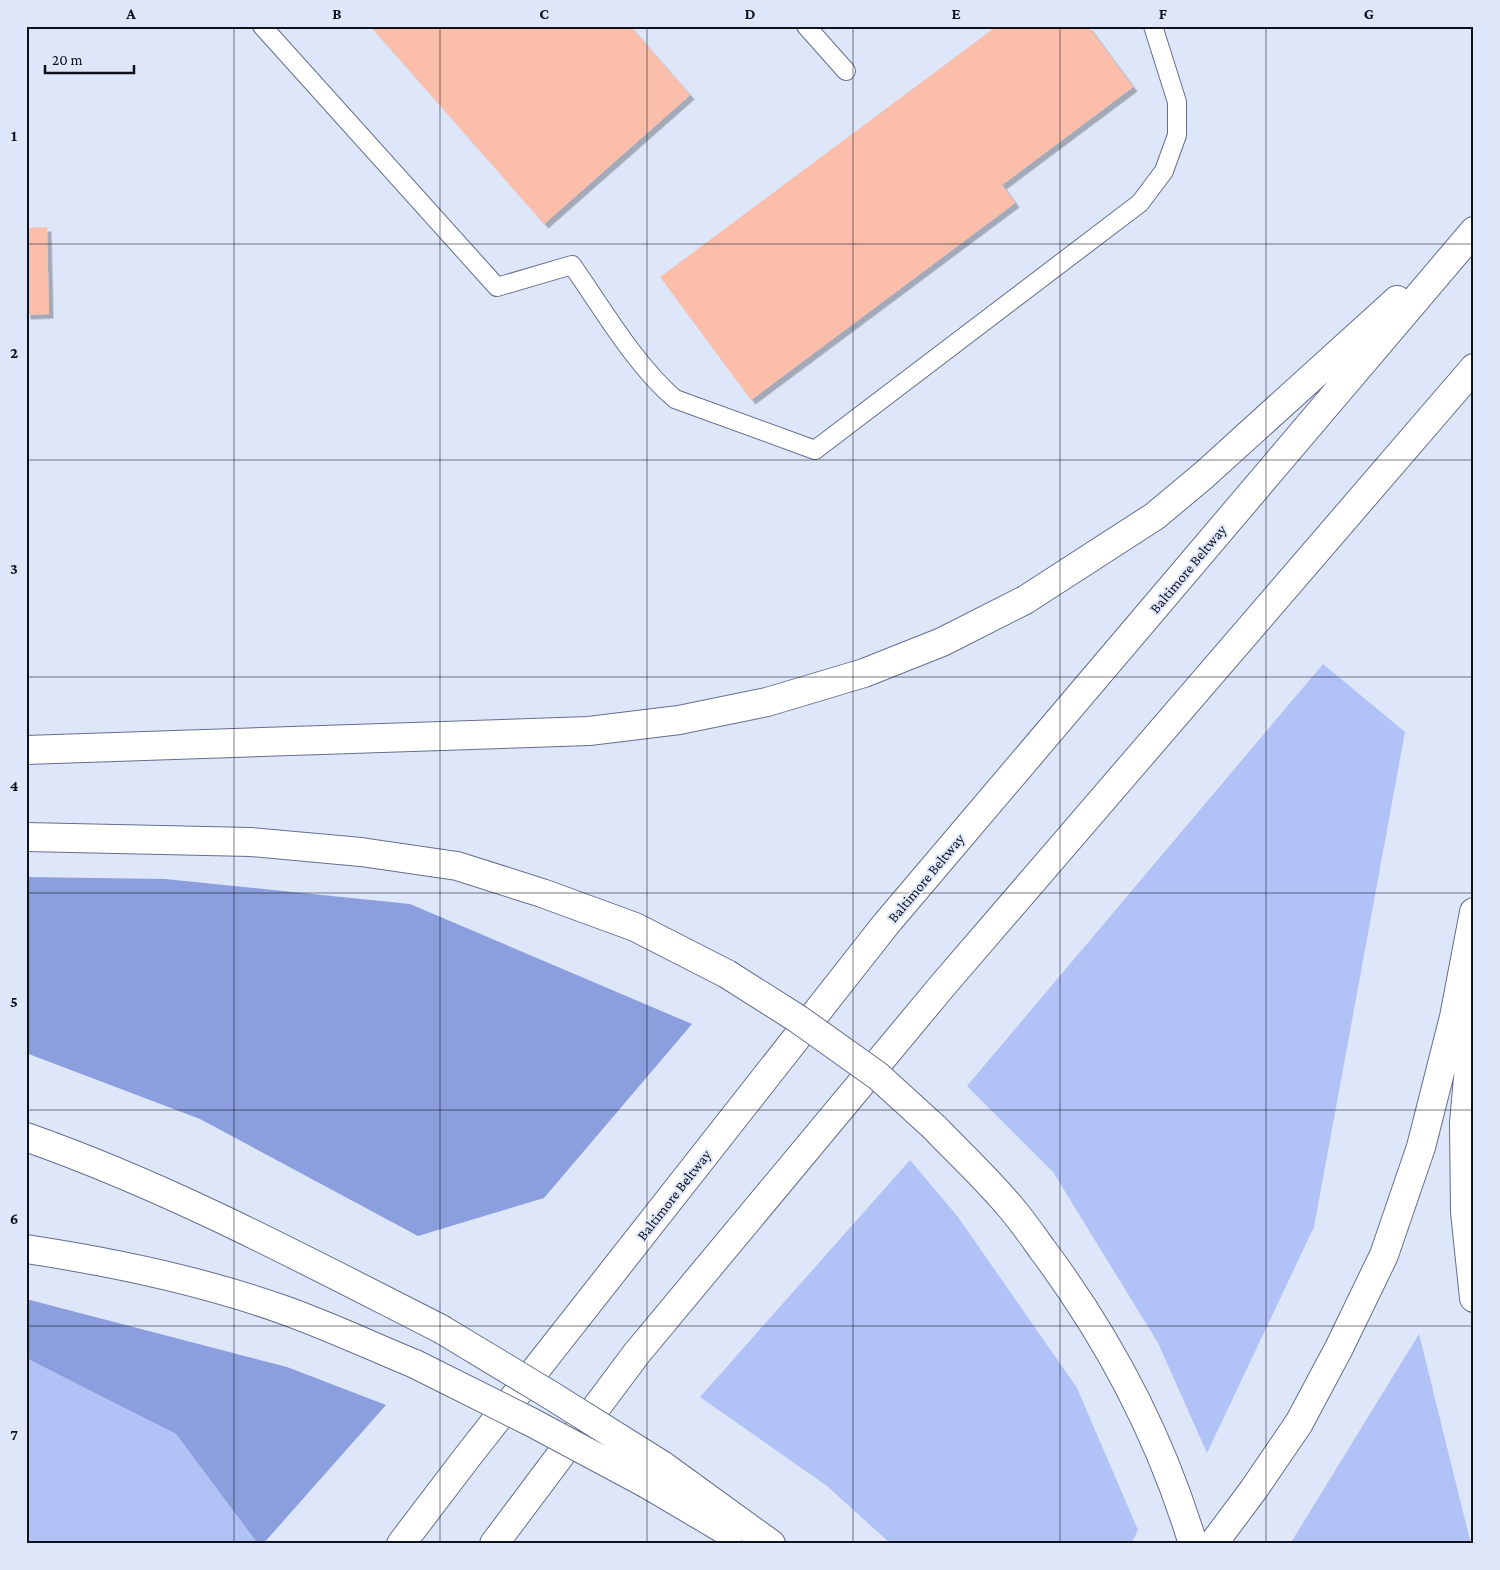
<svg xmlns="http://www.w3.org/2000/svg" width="1500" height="1570" font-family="'Crimson Pro',serif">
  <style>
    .green { fill: #b1c2f6 }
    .forest { fill: #8b9edd }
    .building { fill: #fbbeaa; filter: url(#shadow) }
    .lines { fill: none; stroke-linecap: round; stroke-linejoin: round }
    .lane-casing { stroke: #656f8d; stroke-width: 20 }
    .highway-casing { stroke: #656f8d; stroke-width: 30 }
    .lane { stroke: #fff; stroke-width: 18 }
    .highway { stroke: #fff; stroke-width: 28 }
    .highway-bridge-casing { stroke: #656f8d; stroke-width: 30; stroke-linecap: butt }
    .highway-bridge { stroke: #fff; stroke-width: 28 }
    .grid { fill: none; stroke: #0f121d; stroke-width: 1; stroke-opacity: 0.55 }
    .labels { text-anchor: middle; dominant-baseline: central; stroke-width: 4; stroke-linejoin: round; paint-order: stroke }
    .street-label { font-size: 15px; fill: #0f121d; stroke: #dee6fa }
    .neatline { fill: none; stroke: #0f121d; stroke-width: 2 }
    .grid-label { font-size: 16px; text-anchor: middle; font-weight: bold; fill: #0f121d }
  </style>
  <defs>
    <filter id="shadow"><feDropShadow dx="4.5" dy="4.5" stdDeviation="0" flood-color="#0004"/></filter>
  </defs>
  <rect width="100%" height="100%" fill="#dee6fa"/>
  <path class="green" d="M 1323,664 L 1405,732 L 1314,1227 L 1207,1453 L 1158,1343 L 1053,1172 L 967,1086 Z
    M 910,1160 L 958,1217 L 1077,1388 L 1138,1530 L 1131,1544 L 891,1544 L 827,1486 L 700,1397 Z
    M 1419,1334 L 1471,1544 L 1290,1544 Z
    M 26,1358 L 176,1434 L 258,1544 L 26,1544 Z"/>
  <path class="forest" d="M 26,877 L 165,879 L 410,904 L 692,1024 L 544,1198 L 418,1236 L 200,1119 L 26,1053 Z
    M 26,1299 L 287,1367 L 386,1405 L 263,1544 L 258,1544 L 176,1434 L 26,1358 Z"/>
  <path class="building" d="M 370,26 L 630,26 L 690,95 L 544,224 Z
    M 997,26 L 1088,26 L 1133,87 L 1002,185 L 1015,203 L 751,400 L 660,277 Z
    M 47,227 L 49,314 L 26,315 L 26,228 Z"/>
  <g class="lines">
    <g class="lane-casing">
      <path id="lane" d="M 262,26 L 497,287 L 572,265 C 603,309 635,365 675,399 L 815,450 L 1140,203 L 1164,171 L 1177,135 L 1177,102 L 1153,26
        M 806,26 L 846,71"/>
    </g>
    <g class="highway-casing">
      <path id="highway" d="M 26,750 L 589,731 L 679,720 L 767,702 L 864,673 L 942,642 L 1025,600 L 1155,516 L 1204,475 L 1397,300
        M 26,837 L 251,842 L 361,852 L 457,866 L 542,893 L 635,927 L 727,974
        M 1474,1010 L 1464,1123 L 1465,1212 L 1474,1298
        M 934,1127 C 960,1154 988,1180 1012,1209 C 1023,1222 1032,1235 1042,1249 C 1108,1337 1161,1438 1193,1544
        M 26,1137 C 171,1188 305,1260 441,1329
        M 26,1249 C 113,1262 199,1280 281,1309 C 327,1325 371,1346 415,1364
        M 662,1465 L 771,1544
        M 647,1484 L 730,1533
        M 401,1544 L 468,1456 L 886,924 L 1474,231
        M 494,1544 L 637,1353 L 943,985 L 1474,368
        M 1213,1544 L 1254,1489 L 1299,1423 L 1339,1348 L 1384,1255 L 1421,1147 L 1454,1017 L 1474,912"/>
    </g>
    <use href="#lane" class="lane"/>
    <use href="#highway" class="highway"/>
    <g class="highway-bridge-casing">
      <path id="highway-bridge" d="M 727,974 L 798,1019 L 878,1076 L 934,1127
        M 441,1329 L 552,1396 L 662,1465
        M 415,1364 L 531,1422 L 647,1484"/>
    </g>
    <use href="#highway-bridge" class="highway-bridge"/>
  </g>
  <path class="grid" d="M 234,26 L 234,1544M 440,26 L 440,1544M 647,26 L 647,1544M 853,26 L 853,1544M 1060,26 L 1060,1544M 1266,26 L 1266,1544M 26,244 L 1474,244M 26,460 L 1474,460M 26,677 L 1474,677M 26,893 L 1474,893M 26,1110 L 1474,1110M 26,1326 L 1474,1326"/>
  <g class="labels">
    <g class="street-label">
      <text transform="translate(1188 569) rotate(-50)">Baltimore Beltway</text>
      <text transform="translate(926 878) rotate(-50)">Baltimore Beltway</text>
      <text transform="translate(674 1195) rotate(-52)">Baltimore Beltway</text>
    </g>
  </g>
  <rect width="1500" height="1570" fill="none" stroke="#dee6fa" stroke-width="55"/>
  <path d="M45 65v8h89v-8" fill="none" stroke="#0f121d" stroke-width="2.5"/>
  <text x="52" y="65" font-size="15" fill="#0f121d" stroke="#dee6fa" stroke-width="4" paint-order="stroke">20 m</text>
  <rect x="28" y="28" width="1444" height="1514" class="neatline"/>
  <g class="grid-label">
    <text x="131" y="19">A</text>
    <text x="337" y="19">B</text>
    <text x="544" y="19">C</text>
    <text x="750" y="19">D</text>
    <text x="956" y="19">E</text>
    <text x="1163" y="19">F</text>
    <text x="1369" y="19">G</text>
    <text x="14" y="141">1</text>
    <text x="14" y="358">2</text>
    <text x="14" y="574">3</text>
    <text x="14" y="791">4</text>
    <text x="14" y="1007">5</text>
    <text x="14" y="1224">6</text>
    <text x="14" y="1440">7</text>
  </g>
</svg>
